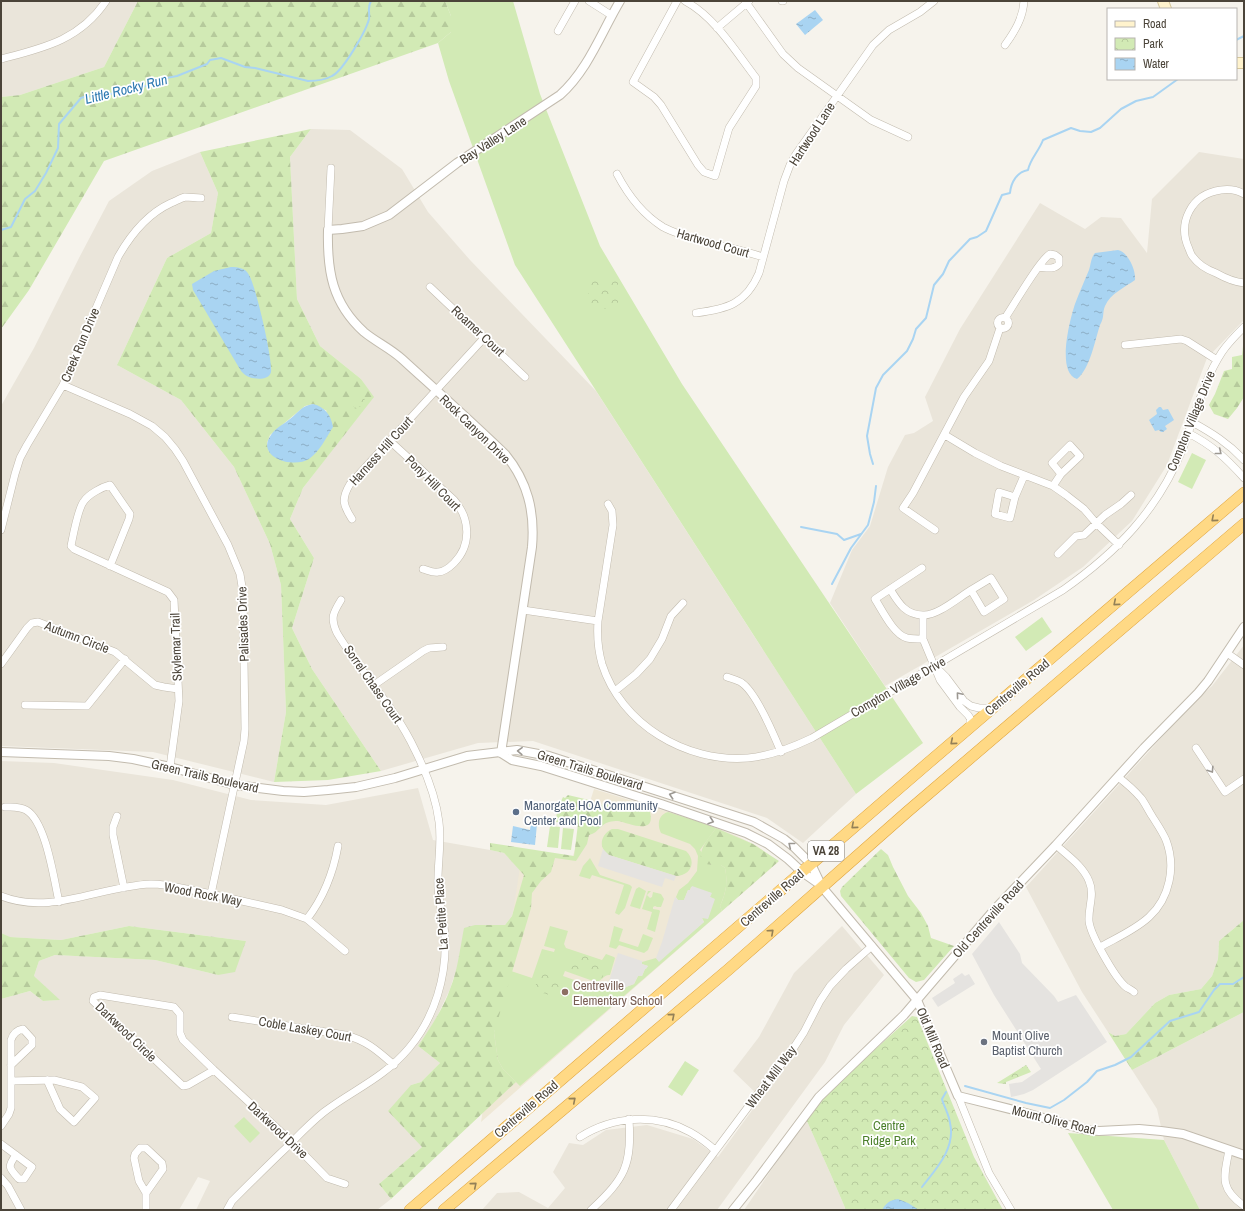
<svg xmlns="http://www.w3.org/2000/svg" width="1245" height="1211" font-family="'Archivo Narrow',sans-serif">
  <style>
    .residential { fill: #eae5da }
    .education { fill: #efe8d6 }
    .grass { fill: #d2eab5 }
    .forest { fill: url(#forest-firs); fill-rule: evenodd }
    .park { fill: url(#park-crowns) }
    .parking { fill: #e5e3e0 }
    .water { fill: url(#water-ripples) }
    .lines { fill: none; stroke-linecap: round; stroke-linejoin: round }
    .stream { stroke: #a9d4f2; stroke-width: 2 }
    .minor-casing { stroke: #c2bbae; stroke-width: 8 }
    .tertiary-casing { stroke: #c2bbae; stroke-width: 10 }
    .secondary-casing { stroke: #d6c79b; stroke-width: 12 }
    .trunk-casing { stroke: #e0a43c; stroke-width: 12 }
    .minor { stroke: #fff; stroke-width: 7 }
    .tertiary { stroke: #fff; stroke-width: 8 }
    .secondary { stroke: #fff3cd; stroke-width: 10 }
    .trunk { stroke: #ffd985; stroke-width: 11 }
    .oneway { stroke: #9c9892 }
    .oneway2 { stroke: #938057 }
    .service-dot { fill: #5c6f8a; stroke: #fff; stroke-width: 1.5 }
    .education-dot { fill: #8d6e63; stroke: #fff; stroke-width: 1.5 }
    .worship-dot { fill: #6b7280; stroke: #fff; stroke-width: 1.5 }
    .labels { text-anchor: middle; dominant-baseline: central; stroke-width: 3.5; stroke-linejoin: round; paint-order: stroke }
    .shield { fill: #fff; stroke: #817c74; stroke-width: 1 }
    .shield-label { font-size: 12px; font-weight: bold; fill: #4b4439 }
    .street-label { font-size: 13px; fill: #4b4439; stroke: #fff }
    .service-label { font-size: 13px; fill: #4e5e75; stroke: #fff; text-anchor: start }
    .education-label { font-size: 13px; fill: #785e54; stroke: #fff; text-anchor: start }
    .worship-label { font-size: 13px; fill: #5b616d; stroke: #fff; text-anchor: start }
    .park-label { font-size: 13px; fill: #4a7f2a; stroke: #fff }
    .water-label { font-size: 14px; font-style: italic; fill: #2e7ab2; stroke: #fff }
  </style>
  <defs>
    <pattern id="forest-firs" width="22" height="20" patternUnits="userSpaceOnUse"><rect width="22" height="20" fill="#d2eab5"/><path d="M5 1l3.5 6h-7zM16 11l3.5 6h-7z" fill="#b6ca9c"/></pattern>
    <pattern id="park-crowns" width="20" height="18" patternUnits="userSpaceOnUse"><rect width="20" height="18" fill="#d2eab5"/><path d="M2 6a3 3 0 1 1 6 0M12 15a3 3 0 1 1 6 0" fill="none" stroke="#b6ca9c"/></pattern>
    <pattern id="water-ripples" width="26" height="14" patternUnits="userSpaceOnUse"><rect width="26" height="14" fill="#a9d4f2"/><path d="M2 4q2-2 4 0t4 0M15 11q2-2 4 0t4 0" fill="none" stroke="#8caec5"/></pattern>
  </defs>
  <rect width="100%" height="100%" fill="#f6f3ec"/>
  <path class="residential" d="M 1,1 L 138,1 L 104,67 L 20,95 L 1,97 Z
    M 311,129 L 350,130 L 402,169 L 428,212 L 470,260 L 596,391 L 856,794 L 803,843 L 767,818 L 533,741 L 478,743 L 381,771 L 312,669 L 292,628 L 314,558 L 290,519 L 303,488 L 373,397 L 361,379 L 320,346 L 297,299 L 290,157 Z
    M 200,152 L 218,193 L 211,233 L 167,258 L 117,365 L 181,400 L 234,467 L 270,544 L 281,585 L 286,712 L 274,782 L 153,752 L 1,746 L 1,406 L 34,348 L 79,258 L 109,201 L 152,171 Z
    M 1199,152 L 1244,159 L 1244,320 L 1207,358 L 1167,465 L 1132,521 L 1083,567 L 1034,600 L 885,686 L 830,603 L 852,550 L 870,526 L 888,467 L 905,435 L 914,433 L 933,421 L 925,397 L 960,329 L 1040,203 L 1085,229 L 1101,217 L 1121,218 L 1147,253 L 1152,199 Z
    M 1244,645 L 1244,920 L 1219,941 L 1218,959 L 1212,976 L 1201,989 L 1169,995 L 1155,1003 L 1126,1034 L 1115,1036 L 1108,1032 L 1082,992 L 1026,887 L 1192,704 L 1212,686 Z
    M 1,761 L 54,763 L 173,780 L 251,800 L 326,805 L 418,788 L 433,840 L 490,850 L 504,853 L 524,874 L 512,916 L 505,925 L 475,925 L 458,964 L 450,989 L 435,1021 L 418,1046 L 440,1063 L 421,1082 L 411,1085 L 422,1147 L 379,1184 L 391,1199 L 377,1210 L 196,1210 L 210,1181 L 198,1177 L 179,1210 L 1,1210 L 1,999 L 30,991 L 43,1001 L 59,1000 L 34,976 L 39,961 L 55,955 L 155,960 L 218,975 L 246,941 L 129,926 L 61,940 L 9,937 L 1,933 Z
    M 842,926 L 884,975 L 844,1025 L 825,1062 L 717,1210 L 482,1210 L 497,1193 L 519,1192 L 548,1208 L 565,1188 L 553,1172 L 569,1143 L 583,1145 L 606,1130 L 647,1125 L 693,1139 L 718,1157 L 761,1098 L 733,1071 L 759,1037 L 794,973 Z
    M 1244,1012 L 1244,1210 L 1200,1210 L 1164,1140 L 1157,1109 L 1132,1070 Z
    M 806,1119 L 831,1175 L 846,1210 L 744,1210 Z"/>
  <path class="education" d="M 594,789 L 701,822 L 737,836 L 757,846 L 778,862 L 481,1122 L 522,854 L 572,859 Z"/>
  <path class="grass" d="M 445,1 L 513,1 L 540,94 L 600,246 L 682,384 L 923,743 L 856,794 L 515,265 L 449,81 L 438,43 L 451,32 L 451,16 Z
    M 1192,453 L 1206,460 L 1192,489 L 1178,482 Z
    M 1042,617 L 1052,632 L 1026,651 L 1015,637 Z
    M 668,812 L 700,822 L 716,828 L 700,850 L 710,865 L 721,865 L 725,868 C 728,883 726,892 720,906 L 722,911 L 520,1086 L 503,1069 L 498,1060 L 494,1033 L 497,1015 L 511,971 L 532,978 L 542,949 L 554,952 L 555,949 L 544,946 L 550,926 L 568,931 L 564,944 L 566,948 L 602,960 L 606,954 L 614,957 L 615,958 L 610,975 C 604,974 602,981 596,982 L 565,971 L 563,976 L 594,987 L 601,986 L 609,981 L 624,990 L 626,987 L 634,984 L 638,976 L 642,976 L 645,969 L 648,966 L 642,964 L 642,962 L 656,958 L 659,961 L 704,922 L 702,918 L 708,918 L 714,899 L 710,897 L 711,893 L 691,887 L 690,890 L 688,890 L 684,900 L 678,900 L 676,897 L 679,890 L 688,883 L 697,871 L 698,856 L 695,849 L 690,844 L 661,833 C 657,825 658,815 668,812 Z
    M 550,826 L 560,827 L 558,848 L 547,847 Z
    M 563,828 L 574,829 L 571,850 L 561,849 Z
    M 590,858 L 600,875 L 630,885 L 632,887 L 625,908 L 619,915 L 615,913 L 624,885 L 592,875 L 590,879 L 579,876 L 583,866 Z
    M 639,887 L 646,891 L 640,909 L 630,906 L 636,889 Z
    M 648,891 L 651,891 L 647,895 L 650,898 L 652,897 L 653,892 L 661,894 L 664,899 L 661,907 L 657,907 L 655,906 L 653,907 L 653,909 L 659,910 L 660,911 L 655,932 L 647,929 L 652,912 L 642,909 Z
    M 614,926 L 623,929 L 619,941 L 638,947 L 643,934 L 653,938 L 648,950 L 644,953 L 619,945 L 616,949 L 609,947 Z
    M 685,1061 L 699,1070 L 682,1096 L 668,1087 Z
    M 244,1117 L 260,1133 L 250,1143 L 234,1126 Z
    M 1068,1133 L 1164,1140 L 1200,1210 L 1113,1210 Z"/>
  <path class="forest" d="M 138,1 L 445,1 L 451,16 L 451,32 L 438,43 L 104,161 L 29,290 L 1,329 L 1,97 L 20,95 L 104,67 Z
    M 311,129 L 290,157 L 297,299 L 320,346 L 361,379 L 374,397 L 303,488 L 290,519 L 314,558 L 292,628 L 312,669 L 381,771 L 328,780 L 274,782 L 286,712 L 281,585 L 270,544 L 234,467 L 181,400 L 117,365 L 167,258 L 211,233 L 218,193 L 200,152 ZM 313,404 L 327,411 L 269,452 L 267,443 L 270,435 L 305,406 Z
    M 1243,346 L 1244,346 L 1244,397 L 1237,408 L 1228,419 L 1214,414 L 1209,405 L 1215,394 L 1224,371 L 1232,369 L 1232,357 L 1242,355 Z
    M 568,795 L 589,800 L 595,804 L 594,806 L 600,807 L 605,801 L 638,807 L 650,812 C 656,836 629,823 618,821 C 615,821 612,821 609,822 C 599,825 600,832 589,835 L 587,844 L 576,861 L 555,858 L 551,872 L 541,881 L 532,893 L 531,908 L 494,1033 L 498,1060 L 503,1069 L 516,1082 L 391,1199 L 379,1184 L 422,1147 L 388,1111 L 411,1085 L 421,1082 L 440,1063 L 418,1046 C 430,1028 443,1009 450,989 C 458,969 460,948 464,928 L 475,925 L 505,925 L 512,916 L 524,875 L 504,853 L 490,850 L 490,843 L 574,856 L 578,824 L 556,822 L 557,810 L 563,797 L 565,798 Z
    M 716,828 L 753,844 L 779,861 L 722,911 L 720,906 C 726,893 728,883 725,868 L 721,865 L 717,866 L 701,863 C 699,847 707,841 716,828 Z
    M 612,829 L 618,829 L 686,851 C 697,861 691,876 676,876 L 609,855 C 598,848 600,835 612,829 Z
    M 881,849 L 888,855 L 893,867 L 908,896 L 921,913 L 928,926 L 931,938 L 954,946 L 924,980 L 916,982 L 909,978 L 841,896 L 840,891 L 842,887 Z
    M 1244,920 L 1244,1012 L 1132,1070 L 1108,1032 L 1115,1036 L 1126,1034 L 1155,1003 L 1169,995 L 1201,989 L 1212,976 L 1218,959 L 1219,941 Z
    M 129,926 L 246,941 L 235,972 L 218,975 L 155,960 L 55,955 L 39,961 L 34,976 L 60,1000 L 43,1001 L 30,991 L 1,999 L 1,933 L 10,937 L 61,940 Z"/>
  <path class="park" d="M 588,276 L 618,276 L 618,309 L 588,309 Z
    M 363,395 L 366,403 L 355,409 L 351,400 Z
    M 573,952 L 607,962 L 602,979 L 568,968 Z
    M 540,972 L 570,981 L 564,1000 L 534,990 Z
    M 912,1016 L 917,1017 L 974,1157 L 1003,1210 L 846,1210 L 831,1175 L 806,1119 L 828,1093 L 849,1073 Z
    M 1026,1065 L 1031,1072 L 1006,1082 L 1006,1084 L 997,1083 Z"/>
  <path class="parking" d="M 603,849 L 609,855 L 676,876 L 674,881 L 665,878 L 662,887 L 598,866 Z
    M 692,886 L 712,893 L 710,897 L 715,899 L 708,919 L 702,918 L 704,922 L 659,962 L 656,958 L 662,942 L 675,897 L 678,900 L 684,900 L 688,890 L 690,890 Z
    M 999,922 L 1020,954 L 1022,963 L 1054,996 L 1058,1002 L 1076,995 L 1107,1042 L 1033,1090 L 1024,1094 L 1016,1096 L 1011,1097 L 1009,1084 L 1022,1082 L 1041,1069 L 994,995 L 972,954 Z
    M 618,953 L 642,961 L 642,964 L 648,966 L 646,969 L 645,969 L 642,976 L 638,976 L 634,984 L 626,987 L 624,990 L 609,986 L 609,981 Z
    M 962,973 L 965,976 L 969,974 L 975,984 L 938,1007 L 932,998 L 955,983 L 953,979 Z"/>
  <path class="water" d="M 815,10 L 823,20 L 805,35 L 796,24 Z
    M 1118,250 C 1128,252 1136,270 1135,280 C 1125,287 1110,294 1105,306 C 1102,313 1105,316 1100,325 C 1095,340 1090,369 1077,379 C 1056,373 1070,319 1075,304 C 1079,293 1084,282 1089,270 C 1091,264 1091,257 1095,253 Z
    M 231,267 C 238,267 246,268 249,275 C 256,286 273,361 271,372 C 269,381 254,379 249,377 C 246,376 243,373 241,371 L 193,290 L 192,284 L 214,271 Z
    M 313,404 C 325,407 331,415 333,427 C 326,438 320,451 309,459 C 293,469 255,457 271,435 C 275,428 284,424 290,419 C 299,412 301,406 313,404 Z
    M 1159,407 L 1161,407 L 1163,410 L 1168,409 L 1174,420 L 1165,426 L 1167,429 L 1163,432 L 1161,432 L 1159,430 L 1155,431 L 1149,420 L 1157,414 L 1156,410 Z
    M 531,823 L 537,824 L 535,845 L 511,842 L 513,826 L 530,830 Z
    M 898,1199 L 908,1203 L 919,1210 L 882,1210 C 886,1203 890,1200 898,1199 Z"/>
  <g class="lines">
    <path class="stream" d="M 1236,40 L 1244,36
      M 1,230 L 11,227 L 25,199 L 35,191 L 46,173 L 58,148 L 59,124 L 81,98 L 84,97 L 118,93 L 125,90 L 146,86 L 161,79 L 177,76 L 207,64 L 210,60 L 221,58 L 245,67 L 255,68 L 308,81 C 315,81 325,80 332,76 C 343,71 366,31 369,19 C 370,12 367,8 371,1
      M 873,464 L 870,454 L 867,436 L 876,388 L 883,375 L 907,351 L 913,339 L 916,329 L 926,318 L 934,285 L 943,274 L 949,261 L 970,239 L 977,237 L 986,231 L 1002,195 L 1010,193 C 1011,182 1017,172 1028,170 C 1030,159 1039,151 1043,140 L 1071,128 L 1080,131 L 1091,132 L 1100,128 L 1121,109 L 1136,101 L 1153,97 L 1178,79
      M 801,527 L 837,534 L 844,540 L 861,534
      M 832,584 L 851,548 L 868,525 L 874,502 L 876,486
      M 965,1086 L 1026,1103 L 1050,1108 L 1064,1100 L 1087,1082 L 1097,1071 L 1115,1065 L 1131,1057 L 1170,1021 L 1199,1012 L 1214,990 L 1220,984 L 1233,984 L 1244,977
      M 922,1187 C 936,1169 956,1148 950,1123 C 949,1114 944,1107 942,1099 L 946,1092"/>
    <g class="minor-casing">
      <path id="minor" d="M 589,1 L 611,15
        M 677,1 L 633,82 L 654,97 L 661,105 L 698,165 L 704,172 L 715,176 L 729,128 L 756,86 L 756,78 C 736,52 715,17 685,1
        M 745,1 L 783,54 L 798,68 L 871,120 L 908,137
        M 782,1 L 783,1
        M 717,28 L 749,1
        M 558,31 L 575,1
        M 1005,45 C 1015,31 1023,18 1024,1
        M 1,59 C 43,48 80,40 106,1
        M 617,174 C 628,195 642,214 663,227 C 676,234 692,238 707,242 C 726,247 745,251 763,257
        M 1244,194 C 1237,190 1228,189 1221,190 C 1191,194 1177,223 1189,249 C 1190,252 1191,255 1193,257 C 1198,264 1208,270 1216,273 C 1225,278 1233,282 1244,283
        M 328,230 L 331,168
        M 430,287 L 525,377
        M 696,313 C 727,309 746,304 759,273 L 784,181 L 790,165 L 796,154 L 873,45 L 889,30 L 920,12 L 934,1
        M997.5 323a5.5 5.5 0 1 1 11 0a5.5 5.5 0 1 1-11 0Z
        M 1005,318 C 1014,305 1039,261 1050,254 L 1055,255 L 1059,258 L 1059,264 C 1054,270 1047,268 1039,267
        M 1125,345 L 1181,339 L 1187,341 L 1217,360
        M 63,385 L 130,414 L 152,426 L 165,437 L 175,449 L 183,461 L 228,545 L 240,574 L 243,593 L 245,729 L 244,741 L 211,894
        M 1192,422 C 1212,433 1228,443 1244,460
        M 1188,433 C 1212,445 1226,458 1244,478
        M 945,435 L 975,453 L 1001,466 L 1053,486 L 1066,495 L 1084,509 L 1096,523 L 1119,545
        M 390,441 L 454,500 C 470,518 472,545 454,563 C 450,567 444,572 438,572 C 433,573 427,570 423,569
        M 1053,486 L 1061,474 L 1052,463 L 1070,445 L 1080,456 L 1061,474
        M 1015,497 L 999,492 L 995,514 L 1010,518 L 1015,497 L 1024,476
        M 608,504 L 612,511 L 613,525 L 598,621 C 597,635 598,650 602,664 C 621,724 686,763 748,758 C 771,756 791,748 812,738 L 1063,590 C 1117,552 1158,510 1183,448 C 1195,416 1203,381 1222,352 C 1228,343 1236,335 1244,327
        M 352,519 C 343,505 341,499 350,484 L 485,337
        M 1,530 L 15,474 L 20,458 L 27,445 L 63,385 L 118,257 C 131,234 147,214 171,203 C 176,201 181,198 185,197 C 190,197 196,198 201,198
        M 935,530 L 903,508 L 913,493 L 964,397 L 989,361 L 1000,328
        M 1058,554 L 1076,536 L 1084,535 L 1105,515 L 1121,504 L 1131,495
        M 110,566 L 129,519 L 130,514 L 110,485 C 102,487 89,494 84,501 C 78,508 73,536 71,546 L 74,549 L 168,592 L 174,600 L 179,701 L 170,767
        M 922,568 L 875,599 C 882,610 894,635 907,638 C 912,639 918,639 923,639 L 940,680 L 960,707 L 968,715 L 970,718 L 970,727
        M 991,578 L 1004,599 L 984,612 L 971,590 Z
        M 890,589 C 898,602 905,615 923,615
        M 523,610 L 598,621
        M 923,639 L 923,615 C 937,616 958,598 971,590
        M 1227,653 L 1244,665
        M 1,664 L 27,628 L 32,623 L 38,622 L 115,652 L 155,685 L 164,687 L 178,689
        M 937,668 L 946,677 L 964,701 L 971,706 L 979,708 L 992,708
        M 727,677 C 732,679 738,680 742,683 C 756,693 774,735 781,752
        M 374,685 L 423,651 L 429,648 L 443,647
        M 615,691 L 636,674 L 650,659 L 662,639 L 671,616 L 683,603
        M 25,705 L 87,706 L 125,659
        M 1196,748 L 1225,792 L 1244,779
        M 5,807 C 12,807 19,806 26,810 C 46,821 54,880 59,902
        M 117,816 L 113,827 L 113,835 L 124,888
        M 1056,845 C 1068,856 1083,866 1089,881 C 1095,895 1088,907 1089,921 C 1090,934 1115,978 1126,987 C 1129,989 1132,990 1134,992
        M 1,896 C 51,916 100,886 151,884 C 168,884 185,889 202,892 C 229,898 255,904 282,910 L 307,919 L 345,951
        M 307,919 C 324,897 333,874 338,846
        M 1100,947 C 1116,938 1135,930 1149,917 C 1170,898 1176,866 1166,840 C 1162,831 1157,824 1152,816 C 1148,810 1145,803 1141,798 C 1134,790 1126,783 1118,777
        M 232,1017 L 345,1035 C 366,1040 378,1051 394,1065
        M 214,1070 L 188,1085 L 183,1086 L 93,1001 L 94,997 L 100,995 L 174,1007 L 180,1014 L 180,1033 L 183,1040 L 214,1070 L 292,1142 L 327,1178 L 345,1184
        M 11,1081 L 54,1080 L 82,1087 L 95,1098 L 74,1122 L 60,1109 L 47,1080
        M 958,1096 L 989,1173 L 1011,1210
        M 1,1126 L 9,1114 L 11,1108 L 11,1040 C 13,1034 17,1030 23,1029 L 32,1039 L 32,1045 L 11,1065
        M 580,1137 C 613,1116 655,1113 690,1132 C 699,1137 707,1143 715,1150
        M 1,1144 L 32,1167 L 24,1179 L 19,1179 C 9,1168 7,1167 16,1155
        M 1229,1150 C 1224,1177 1219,1188 1244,1206
        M 1,1178 L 8,1186 L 21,1210
        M 146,1210 L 146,1193 L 139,1181 L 134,1158 L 135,1154 L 140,1148 L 146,1148 L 162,1163 L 163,1169 L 146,1193
        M 227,1210 L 232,1201 C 250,1183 268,1165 286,1148 C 298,1136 310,1123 324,1112 C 353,1090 384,1078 409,1048 C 435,1017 447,976 445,936 C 444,919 439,904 438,888 C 437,866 442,844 439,822 C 436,798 426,772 415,750 C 395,707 361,673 337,633 C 330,618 333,613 341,600
        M 591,1210 C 625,1178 632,1166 629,1119
        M 671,1210 L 760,1091 L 791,1052 L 804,1032 L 820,1001 L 830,986 L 846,969 L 872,946"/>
    </g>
    <g class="tertiary-casing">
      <path id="tertiary" d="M 1,752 L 109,756 L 133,759 L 170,767 L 235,785 L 283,791 L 304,792 L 328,790 L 356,787 L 395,778 L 467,756 L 517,750 L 549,756 L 754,822 L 784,839 L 794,847 L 811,864 L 822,887 L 917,1000 L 958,1096 L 1026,1113 L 1086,1130 L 1099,1131 L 1139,1129 L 1161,1131 L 1183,1134 L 1244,1155
        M 501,753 L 532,547 C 535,512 528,482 505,454 C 471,421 436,390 402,359 C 390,348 376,342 364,332 C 332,303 327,271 328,230 L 342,229 L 363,226 L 389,215 L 457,163 L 560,95 C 588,70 601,33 620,1
        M 501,753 L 512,760 L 541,766 L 661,804 L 746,833 L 768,844 L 788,859 L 802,872 L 822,886
        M 733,1210 L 757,1180 L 819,1097 L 904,1015 L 994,910 L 1056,845 L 1144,748 L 1198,693 L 1208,681 L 1244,627"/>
    </g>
    <g class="secondary-casing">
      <path id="secondary" d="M 1163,1 L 1166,9
        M 1236,63 L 1244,63"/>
    </g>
    <g class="trunk-casing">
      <path id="trunk" d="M 410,1210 L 927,764 L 1244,493
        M 444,1210 L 729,969 L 907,812 L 1244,524"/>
    </g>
    <use href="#minor" class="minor"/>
    <use href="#tertiary" class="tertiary"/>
    <use href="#secondary" class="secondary"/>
    <use href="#trunk" class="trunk"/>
  </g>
  <defs><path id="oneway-chevron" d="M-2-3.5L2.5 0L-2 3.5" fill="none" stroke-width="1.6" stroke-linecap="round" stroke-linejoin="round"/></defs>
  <g class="oneway">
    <use href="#oneway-chevron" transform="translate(1219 452) rotate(39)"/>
    <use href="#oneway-chevron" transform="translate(959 695) rotate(-130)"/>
    <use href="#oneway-chevron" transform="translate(520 751) rotate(-178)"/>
    <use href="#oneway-chevron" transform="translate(1211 770) rotate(57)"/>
    <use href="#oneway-chevron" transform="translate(672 795) rotate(-162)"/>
    <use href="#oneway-chevron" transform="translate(711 821) rotate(19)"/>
    <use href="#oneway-chevron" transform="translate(791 845) rotate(-141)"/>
  </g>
  <g class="oneway2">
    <use href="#oneway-chevron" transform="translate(1214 519) rotate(139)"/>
    <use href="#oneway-chevron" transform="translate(1116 603) rotate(140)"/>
    <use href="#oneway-chevron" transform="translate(953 742) rotate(140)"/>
    <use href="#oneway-chevron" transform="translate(854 826) rotate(139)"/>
    <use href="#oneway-chevron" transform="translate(771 932) rotate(-42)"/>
    <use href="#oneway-chevron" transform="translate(672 1016) rotate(-40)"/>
    <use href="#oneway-chevron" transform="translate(573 1100) rotate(-40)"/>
    <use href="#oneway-chevron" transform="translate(474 1185) rotate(-40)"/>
  </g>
  <circle class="service-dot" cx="516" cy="812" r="4"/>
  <circle class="education-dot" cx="565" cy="992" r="4"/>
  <circle class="worship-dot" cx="984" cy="1042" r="4"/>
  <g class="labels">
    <rect class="shield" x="808" y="841" width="36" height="20" rx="3"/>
    <g class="shield-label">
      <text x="826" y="851">VA 28</text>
    </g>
    <g class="street-label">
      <text transform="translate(812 134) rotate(-57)">Hartwood Lane</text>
      <text transform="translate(493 140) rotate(-33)">Bay Valley Lane</text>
      <text transform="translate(713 243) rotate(16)">Hartwood Court</text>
      <text transform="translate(478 331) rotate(43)">Roamer Court</text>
      <text transform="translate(80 345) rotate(-67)">Creek Run Drive</text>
      <text transform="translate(1191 421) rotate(-68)">Compton Village Drive</text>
      <text transform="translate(475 429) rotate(44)">Rock Canyon Drive</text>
      <text transform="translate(381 451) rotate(-48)">Harness Hill Court</text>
      <text transform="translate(433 483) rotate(45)">Pony Hill Court</text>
      <text transform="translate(243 624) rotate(-92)">Palisades Drive</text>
      <text transform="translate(77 637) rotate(21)">Autumn Circle</text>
      <text transform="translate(176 647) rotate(-92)">Skylemar Trail</text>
      <text transform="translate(373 684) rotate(55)">Sorrel Chase Court</text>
      <text transform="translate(898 687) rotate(-30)">Compton Village Drive</text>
      <text transform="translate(1017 687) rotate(-40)">Centreville Road</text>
      <text transform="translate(590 770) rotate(17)">Green Trails Boulevard</text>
      <text transform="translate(205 776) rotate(13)">Green Trails Boulevard</text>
      <text transform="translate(203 894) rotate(11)">Wood Rock Way</text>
      <text transform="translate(772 898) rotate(-41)">Centreville Road</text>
      <text transform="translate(441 914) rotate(-94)">La Petite Place</text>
      <text transform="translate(988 919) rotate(-48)">Old Centreville Road</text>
      <text transform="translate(305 1029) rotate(10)">Coble Laskey Court</text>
      <text transform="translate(126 1032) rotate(44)">Darkwood Circle</text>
      <text transform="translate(933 1038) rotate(67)">Old Mill Road</text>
      <text transform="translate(771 1077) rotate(-53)">Wheat Mill Way</text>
      <text transform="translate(526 1109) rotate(-41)">Centreville Road</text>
      <text transform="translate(1054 1120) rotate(14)">Mount Olive Road</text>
      <text transform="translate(278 1130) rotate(43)">Darkwood Drive</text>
    </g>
    <g class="service-label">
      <text x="524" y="805">Manorgate HOA Community<tspan x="524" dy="15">Center and Pool</tspan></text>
    </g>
    <g class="education-label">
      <text x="573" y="985">Centreville<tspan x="573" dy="15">Elementary School</tspan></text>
    </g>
    <g class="worship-label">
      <text x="992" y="1035">Mount Olive<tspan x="992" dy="15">Baptist Church</tspan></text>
    </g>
    <g class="park-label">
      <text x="889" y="1125">Centre<tspan x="889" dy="15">Ridge Park</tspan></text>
    </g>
    <g class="water-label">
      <text transform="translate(126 89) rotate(-14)">Little Rocky Run</text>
    </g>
  </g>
  <rect width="1245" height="1211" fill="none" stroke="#4b4439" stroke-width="4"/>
  <rect x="1107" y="8" width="130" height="72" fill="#ffffff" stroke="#b7b4b0"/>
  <rect x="1115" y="21" width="20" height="6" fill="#fff3cd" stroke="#b7b4b0"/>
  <text x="1143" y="28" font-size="12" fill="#4b4439">Road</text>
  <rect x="1115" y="38" width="20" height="12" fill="url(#park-crowns)" stroke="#b7b4b0"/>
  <text x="1143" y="48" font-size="12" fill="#4b4439">Park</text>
  <rect x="1115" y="58" width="20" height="12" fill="url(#water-ripples)" stroke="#b7b4b0"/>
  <text x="1143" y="68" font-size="12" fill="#4b4439">Water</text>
</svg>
